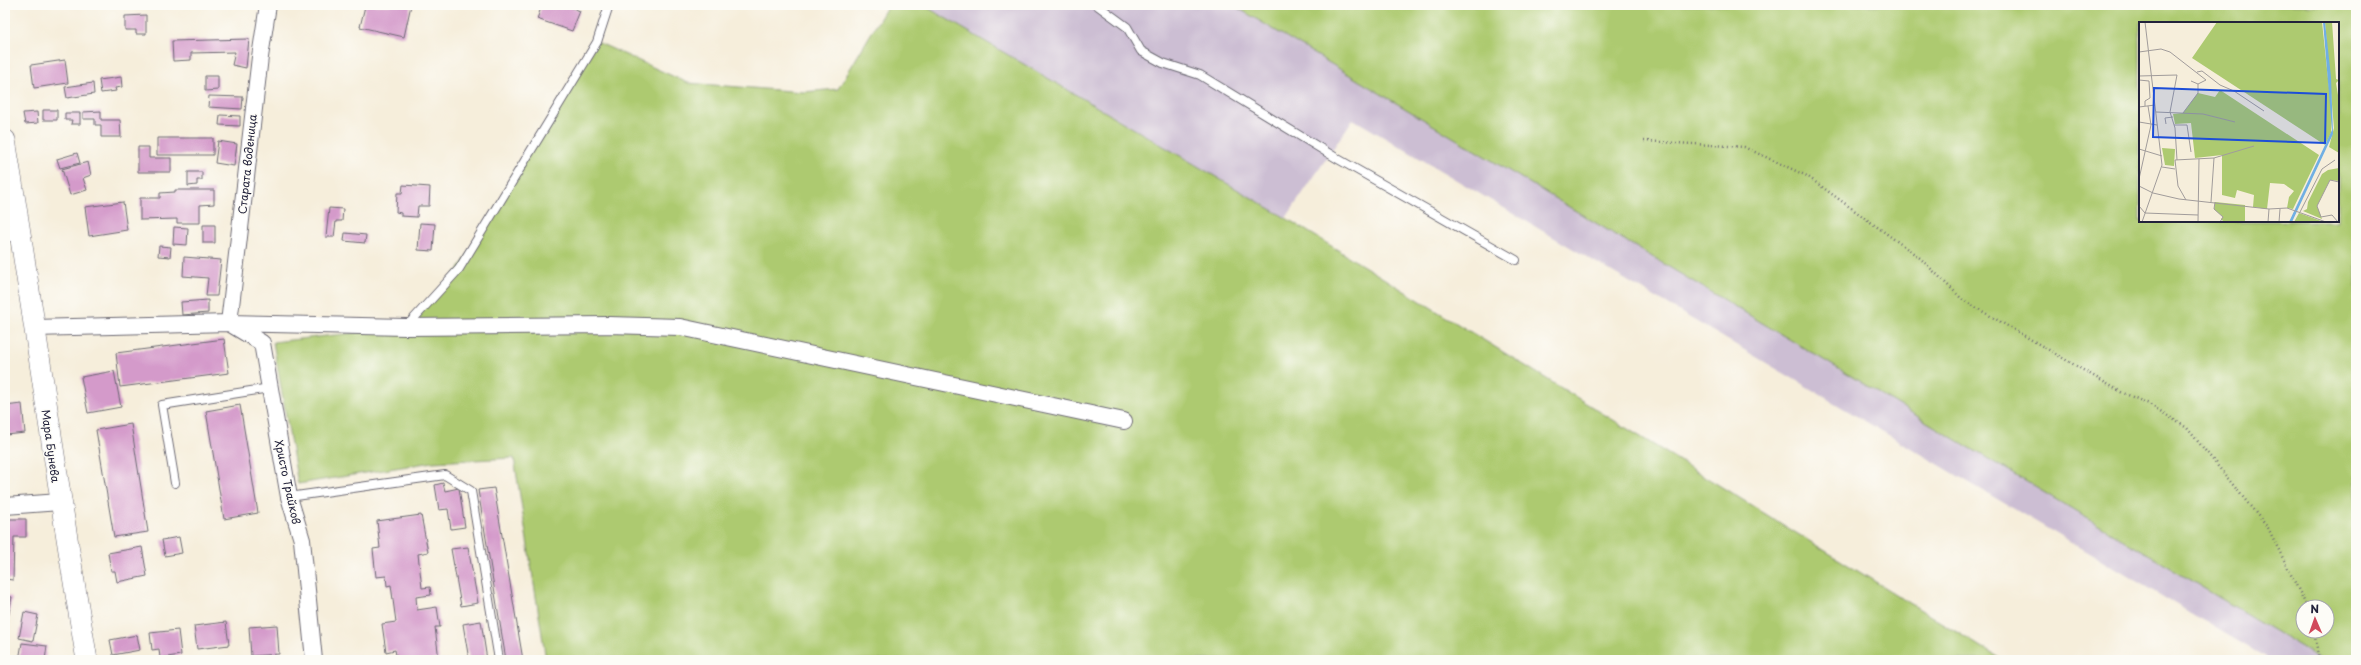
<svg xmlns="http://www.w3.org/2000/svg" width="2361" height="665" font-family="'Playpen Sans',sans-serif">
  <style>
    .industrial { fill: #ccbed3 }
    .green { fill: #adca70; stroke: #687656; fill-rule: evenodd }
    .building { fill: #d49aca }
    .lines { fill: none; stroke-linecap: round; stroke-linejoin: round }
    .service-casing { stroke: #6c6973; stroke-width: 10 }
    .minor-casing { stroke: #6c6973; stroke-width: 18 }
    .tertiary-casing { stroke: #6c6973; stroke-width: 22 }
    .path { stroke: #6c6973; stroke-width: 2.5; stroke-dasharray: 1 3; stroke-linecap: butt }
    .service { stroke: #fff; stroke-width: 8 }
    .minor { stroke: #fff; stroke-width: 16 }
    .tertiary { stroke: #fff; stroke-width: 21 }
    .labels { text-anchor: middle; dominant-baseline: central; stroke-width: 3; stroke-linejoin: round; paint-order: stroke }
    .street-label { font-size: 11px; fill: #22223b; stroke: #fdfcf7 }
    .inset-road { fill: none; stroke: #a19c9b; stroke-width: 1 }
    .view { fill: #1d4ed8; fill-opacity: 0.15; stroke: #1d4ed8; stroke-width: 2 }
    .inset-edge { fill: none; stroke: #22223b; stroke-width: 2 }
  </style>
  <rect width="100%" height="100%" fill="#fdfcf7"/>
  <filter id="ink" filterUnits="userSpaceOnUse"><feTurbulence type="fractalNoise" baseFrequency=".025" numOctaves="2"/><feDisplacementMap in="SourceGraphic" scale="8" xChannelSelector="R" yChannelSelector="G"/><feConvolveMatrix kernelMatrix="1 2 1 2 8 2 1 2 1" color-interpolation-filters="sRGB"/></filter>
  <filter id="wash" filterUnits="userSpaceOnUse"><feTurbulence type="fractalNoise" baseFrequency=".012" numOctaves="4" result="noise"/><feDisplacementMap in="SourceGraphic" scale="16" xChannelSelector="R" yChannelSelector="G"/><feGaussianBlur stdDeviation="0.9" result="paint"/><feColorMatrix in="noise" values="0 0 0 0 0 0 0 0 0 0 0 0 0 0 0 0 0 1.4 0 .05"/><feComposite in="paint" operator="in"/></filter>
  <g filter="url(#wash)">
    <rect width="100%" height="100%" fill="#f6eedb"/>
    <path class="industrial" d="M 923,5 L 1233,5 L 2323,660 L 2270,660 L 1353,119 L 1286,218 Z"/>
    <path class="green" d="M 888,5 L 923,5 L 1286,218 L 2002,660 L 546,660 L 514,458 L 432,462 L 298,484 L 273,342 L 406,327 L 459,269 L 597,42 L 688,83 L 803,92 L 838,89 Z
      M 1233,5 L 2356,5 L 2356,660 L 2323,660 ZM 2140,23 L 2338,23 L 2338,221 L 2140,221 ZM 2303,607 L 2327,607 L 2327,631 L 2303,631 Z"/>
    <g id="blocks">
      <path class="building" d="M 363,5 L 411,5 L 404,37 L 360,27 L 365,6 Z
        M 542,5 L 565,5 L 580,11 L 572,31 L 537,19 Z
        M 146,15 L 146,34 L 136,34 L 136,30 L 125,30 L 125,16 Z
        M 249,39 L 246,68 L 232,65 L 235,52 L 191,53 L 191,60 L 173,61 L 172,41 Z
        M 65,60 L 68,83 L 34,88 L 31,65 Z
        M 205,76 L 218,76 L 218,90 L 205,91 Z
        M 121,77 L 122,87 L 115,88 L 116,91 L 101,93 L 99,80 Z
        M 93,83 L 94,94 L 67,98 L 65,87 Z
        M 209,96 L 243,97 L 242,109 L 208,107 Z
        M 43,110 L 57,110 L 57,120 L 43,120 Z
        M 101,111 L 101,120 L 120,120 L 121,137 L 101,137 L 101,125 L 95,125 L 95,119 L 83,119 L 83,112 Z
        M 37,112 L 38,123 L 25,124 L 23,113 Z
        M 65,113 L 80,113 L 80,124 L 71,124 L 72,120 L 65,120 Z
        M 220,115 L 240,116 L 240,126 L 219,125 Z
        M 157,138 L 213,138 L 213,155 L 157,155 Z
        M 218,141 L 237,144 L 234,166 L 215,163 Z
        M 138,147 L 149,147 L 149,158 L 171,158 L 171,172 L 138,172 Z
        M 77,153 L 80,163 L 60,168 L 57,159 Z
        M 88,162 L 91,175 L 83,178 L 87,190 L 70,195 L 62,169 Z
        M 188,172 L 202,172 L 202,180 L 197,180 L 197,185 L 188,186 Z
        M 403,185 L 430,187 L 429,206 L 418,206 L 417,217 L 401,216 L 401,213 L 396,212 L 397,193 L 402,193 Z
        M 175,190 L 214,190 L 214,204 L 200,205 L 200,223 L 177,223 L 177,219 L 140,220 L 140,198 L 160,198 L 160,193 L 175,192 Z
        M 123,202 L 127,230 L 89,236 L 85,207 Z
        M 329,208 L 343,209 L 342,221 L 336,221 L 334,237 L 326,237 Z
        M 420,223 L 435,224 L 433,251 L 418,250 Z
        M 203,225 L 215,225 L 215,243 L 203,243 Z
        M 174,227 L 188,228 L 187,245 L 173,244 Z
        M 345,233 L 366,235 L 365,243 L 344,241 Z
        M 159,246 L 171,247 L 170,257 L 158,256 Z
        M 184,257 L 221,260 L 217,296 L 206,296 L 208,278 L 183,276 Z
        M 208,300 L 208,313 L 182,315 L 181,302 Z
        M 224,339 L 229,373 L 120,387 L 116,353 Z
        M 114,371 L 121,407 L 88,413 L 81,377 Z
        M 22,404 L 25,433 L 6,435 L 5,406 Z
        M 240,405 L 258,513 L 224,519 L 206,411 Z
        M 131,424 L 148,532 L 114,537 L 96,430 Z
        M 443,483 L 445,491 L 459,488 L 465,527 L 451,529 L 448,509 L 439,510 L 435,485 Z
        M 494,488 L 523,660 L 506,660 L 478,490 Z
        M 421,515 L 428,552 L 418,554 L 422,588 L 430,587 L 431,595 L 416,597 L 417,610 L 437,607 L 440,627 L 435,627 L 439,660 L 397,660 L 395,650 L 386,652 L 382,624 L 396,622 L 391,585 L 387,586 L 386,576 L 376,577 L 373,549 L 380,548 L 377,521 Z
        M 6,519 L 26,519 L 26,537 L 14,537 L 13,580 L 5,579 Z
        M 179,537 L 182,553 L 165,556 L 162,540 Z
        M 142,547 L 147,576 L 117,582 L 115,571 L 111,571 L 108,553 Z
        M 468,547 L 478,603 L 461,606 L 451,549 Z
        M 5,596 L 12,597 L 6,629 L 5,629 Z
        M 24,612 L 38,615 L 33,641 L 19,638 Z
        M 481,621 L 487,660 L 469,660 L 463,624 Z
        M 226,622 L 229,645 L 197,649 L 194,626 Z
        M 277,625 L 279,654 L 251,656 L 249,627 Z
        M 178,630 L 181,655 L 160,658 L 159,649 L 152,650 L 150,633 Z
        M 137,635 L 140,650 L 113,655 L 110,640 Z
        M 22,643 L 47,646 L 45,660 L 19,660 Z"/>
    </g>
  </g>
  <g filter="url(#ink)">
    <use href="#blocks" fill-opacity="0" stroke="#6c6973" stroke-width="1"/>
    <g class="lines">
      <g class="service-casing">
        <path id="service" d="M 1097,5 L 1127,27 L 1141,51 L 1163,63 L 1200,75 L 1338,159 L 1516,260
          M 407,326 L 459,269 L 597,42 L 609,5
          M 175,483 L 162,405 L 270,388
          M 289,497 L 445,475 L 471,491 L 499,660"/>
      </g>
      <g class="minor-casing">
        <path id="minor" d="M 268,5 L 260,57 L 229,323 L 262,343 L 289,497 L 302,540 L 314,660
          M 5,233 L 21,232
          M 34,328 L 229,323 L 406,327 L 609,325 L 680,327 L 1124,421
          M 5,506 L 60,502"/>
      </g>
      <g class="tertiary-casing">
        <path id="tertiary" d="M 5,140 C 34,313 57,487 87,660"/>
      </g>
      <path class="path" d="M 1644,141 L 1744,147 L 1807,176 L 1920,258 L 1963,300 L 2121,392 L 2149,404 L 2187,428 L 2268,528 L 2307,607
        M 2314,631 L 2319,660"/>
      <use href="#service" class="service"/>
      <use href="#minor" class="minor"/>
      <use href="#tertiary" class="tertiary"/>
    </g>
  </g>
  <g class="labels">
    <g class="street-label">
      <text transform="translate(247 164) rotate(-84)">Старата воденица</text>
      <text transform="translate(51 446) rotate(82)">Мара Бунева</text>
      <text transform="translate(288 482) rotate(78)">Христо Трайков</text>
    </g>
  </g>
  <g transform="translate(2139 22)">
    <rect width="200" height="200" fill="#f6eedb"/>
    <path d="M 78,0 L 183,0 L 193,94 L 192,111 L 186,123 L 53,36 ZM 186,0 L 193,0 L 197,57 L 200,58 L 197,61 L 200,79 L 200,131 L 190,125 L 195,106 ZM 81,68 L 180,133 L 154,187 L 148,186 L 150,175 L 155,169 L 145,162 L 131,161 L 128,187 L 114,185 L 115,173 L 98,168 L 96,176 L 83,173 L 83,133 L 56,136 L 52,101 L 36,102 L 34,92 L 44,91 L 59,71 L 76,75 ZM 23,126 L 36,127 L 35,144 L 26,143 ZM 200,146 L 200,159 L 191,158 L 178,184 L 183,197 L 164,189 L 168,187 L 169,180 L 183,152 L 189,148 ZM 76,180 L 106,183 L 106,200 L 85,200 L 82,197 L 84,195 L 75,187 ZM 160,191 L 163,192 L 182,199 L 155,200 Z" fill="#adca70"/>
    <path d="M 184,0 L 186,0 L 192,55 L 194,112 L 153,200 L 150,200 L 193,108 Z" fill="#70afe3"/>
    <path class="inset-road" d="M 0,30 L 22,27 L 31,30 L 67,58 L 59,62 L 52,59M 58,50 L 63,49 L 81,63 L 95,69 L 125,89M 0,54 L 38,53 L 31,90 L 36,106 L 38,138M 0,58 L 10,59 L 11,76 L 6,79 L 6,84M 0,85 L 16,83M 17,90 L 64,92 L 96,100M 44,91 L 59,71 L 59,62M 0,100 L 18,103M 27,102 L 26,96 L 34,95M 35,103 L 48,103 L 52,130M 0,127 L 23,134M 23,145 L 36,147M 0,157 L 12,103 L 9,84M 0,164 L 14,171 L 40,177 L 130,187 L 148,186 L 187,200M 47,178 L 39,164 L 36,138 L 75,136 L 115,124M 72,180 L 75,136M 76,180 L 75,187 L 84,195 L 81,200M 0,184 L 6,191 L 59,193M 161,190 L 183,147 L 196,138M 3,200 L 23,143 L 6,0M 59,200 L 60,137M 129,200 L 130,187M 140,200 L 141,187M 199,200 L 193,193 L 182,195 L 178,184 L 191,158 L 200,160"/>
    <path class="view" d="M 15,66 L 187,72 L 186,121 L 14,115 Z"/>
    <rect width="200" height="200" class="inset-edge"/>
  </g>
  <rect width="2361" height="665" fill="none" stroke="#fdfcf7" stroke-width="20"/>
  <g transform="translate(2315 619) rotate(358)"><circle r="19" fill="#fdfcf7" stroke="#a5a5ac"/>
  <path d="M0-3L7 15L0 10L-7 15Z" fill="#d1495b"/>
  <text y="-6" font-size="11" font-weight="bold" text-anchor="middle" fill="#22223b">N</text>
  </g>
</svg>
